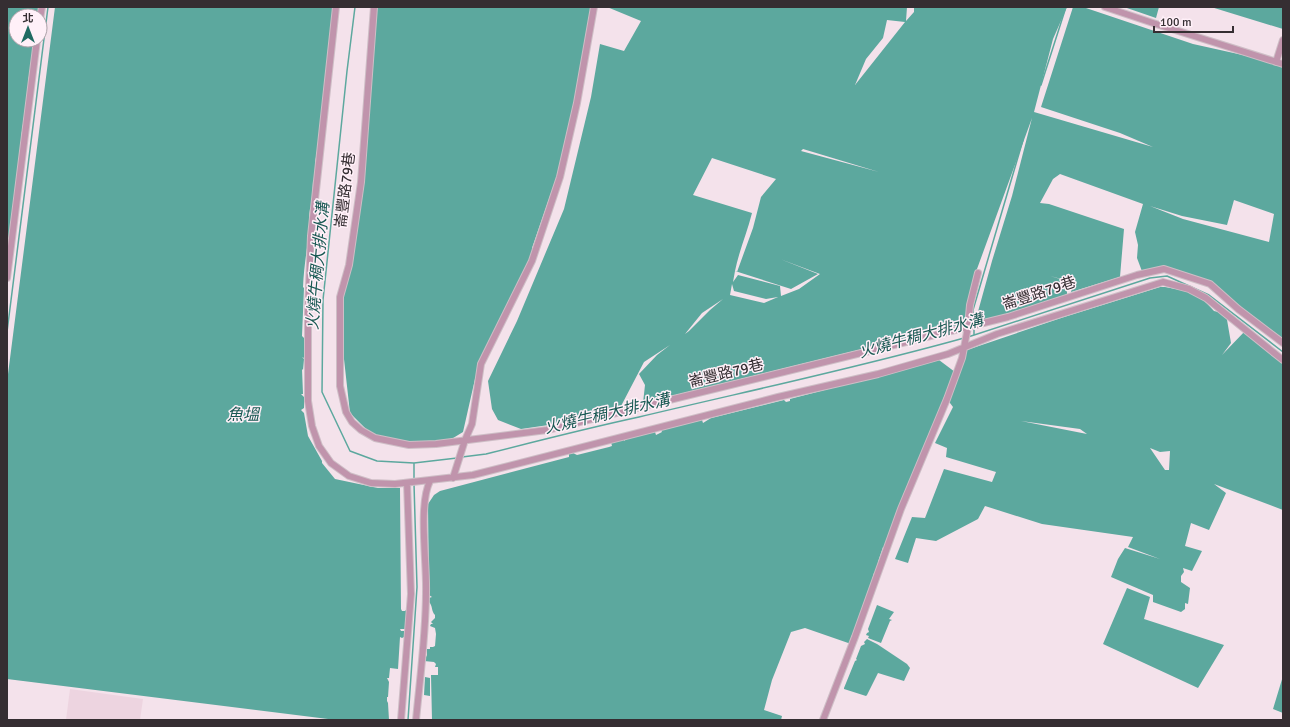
<svg xmlns="http://www.w3.org/2000/svg" width="1290" height="727" font-family="Signika,'Noto Sans TC',sans-serif">
  <style>
    .built { fill: #edd4e0 }
    .water { fill: #5ca89e; fill-rule: evenodd }
    .lines { fill: none; stroke-linecap: round; stroke-linejoin: round }
    .stream { stroke: #5ca89e; stroke-width: 1.5 }
    .minor-casing { stroke: #cebec6; stroke-width: 8 }
    .minor { stroke: #c094ac; stroke-width: 6 }
    .labels { text-anchor: middle; dominant-baseline: central; stroke-width: 3; stroke-linejoin: round; paint-order: stroke }
    .street-label { font-size: 15px; fill: #352e32; stroke: #fff0f8 }
    .water-label { font-size: 16px; font-style: italic; fill: #185852; stroke: #fff0f8 }
  </style>
  <rect width="100%" height="100%" fill="#f4e2eb"/>
  <path class="built" d="M 70,689 L 143,699 L 140,720 L 66,720 Z"/>
  <path class="water" d="M 7,7 L 40,7 L 39,16 L 16,16 L 16,40 L 35,40 L 28,82 L 31,83 L 25,117 L 24,117 L 21,138 L 23,138 L 10,227 L 11,231 L 9,235 L 10,236 L 7,259 Z
    M 55,7 L 335,7 L 328,48 L 327,78 L 325,76 L 325,77 L 327,79 L 326,85 L 324,83 L 324,87 L 327,88 L 323,112 L 321,111 L 323,114 L 322,119 L 320,119 L 320,121 L 322,121 L 315,163 L 317,164 L 315,180 L 313,180 L 312,208 L 310,209 L 309,217 L 311,219 C 308,243 304,264 303,287 L 304,288 L 302,336 L 304,338 L 304,358 L 302,357 L 304,359 L 303,370 L 302,369 L 303,394 L 301,394 L 304,397 L 304,408 L 301,410 L 304,413 L 308,436 L 322,461 L 322,463 L 335,479 L 378,488 L 400,488 L 401,609 L 402,611 L 405,611 L 406,610 L 406,629 L 400,629 L 401,631 L 405,631 L 405,638 L 404,637 L 402,638 L 400,637 L 398,669 L 390,668 L 389,678 L 387,678 L 389,682 L 388,697 L 387,697 L 387,701 L 388,703 L 389,720 L 336,720 L 7,679 L 7,382 Z
    M 376,7 L 594,7 L 565,153 L 532,248 L 538,250 L 511,309 L 475,379 L 463,432 L 445,443 L 400,445 L 374,437 L 350,413 L 342,341 L 342,295 L 352,264 Z
    M 607,7 L 907,7 L 906,21 L 914,12 L 914,7 L 1067,7 L 1053,39 L 1034,112 L 1153,147 L 1120,133 L 1041,107 L 1073,7 L 1083,7 L 1193,44 L 1283,64 L 1283,342 L 1210,284 L 1167,270 L 1143,274 L 1137,258 L 1138,245 L 1135,232 L 1143,204 L 1060,174 L 1053,179 L 1040,203 L 1049,204 L 1124,229 L 1120,277 L 1071,292 L 1073,282 L 1050,276 L 1067,281 L 1067,295 L 974,326 L 992,261 L 1012,196 L 1032,118 L 977,269 L 968,323 L 643,403 L 645,385 L 639,374 L 657,355 L 670,345 L 644,362 L 620,408 L 598,414 L 597,418 L 521,429 L 498,420 L 492,409 L 488,381 L 517,321 L 564,209 L 591,97 L 600,44 L 624,51 L 641,21 ZM 887,20 L 905,22 L 855,85 L 866,59 L 883,38 ZM 803,149 L 879,172 L 801,151 ZM 712,158 L 776,179 L 761,197 L 753,228 L 737,272 L 735,271 C 739,251 747,233 752,213 L 693,195 ZM 1234,200 L 1274,214 L 1269,242 L 1183,219 L 1150,206 L 1182,216 L 1227,225 ZM 780,259 L 820,274 L 799,289 L 781,296 L 780,286 L 738,275 L 733,282 L 735,271 L 791,289 L 818,274 ZM 732,284 L 734,291 L 766,299 L 778,297 L 764,303 L 730,295 ZM 723,299 L 710,310 L 689,331 L 685,334 L 702,313 Z
    M 1124,7 L 1159,7 L 1156,18 Z
    M 1211,7 L 1283,7 L 1283,29 Z
    M 1160,287 L 1165,287 L 1197,293 L 1214,311 L 1226,314 L 1231,343 L 1222,355 L 1246,330 L 1283,360 L 1283,510 L 1214,484 L 1226,493 L 1209,530 L 1191,523 L 1185,546 L 1202,551 L 1192,571 L 1183,568 L 1184,572 L 1181,576 L 1181,582 L 1190,588 L 1188,604 L 1185,603 L 1185,609 L 1181,612 L 1153,602 L 1153,595 L 1111,577 L 1118,559 L 1125,548 L 1160,559 L 1128,547 L 1133,537 L 1042,524 L 985,506 L 978,519 L 936,541 L 916,538 L 908,563 L 895,559 L 912,517 L 925,518 L 944,469 L 992,482 L 996,472 L 946,457 L 947,448 L 935,443 L 953,407 L 947,399 L 964,351 L 1064,317 ZM 1021,421 L 1080,429 L 1087,434 ZM 1150,448 L 1160,452 L 1170,451 L 1169,470 L 1165,470 Z
    M 939,360 L 955,372 L 890,548 L 883,547 L 878,562 L 879,563 L 877,570 L 875,570 L 876,573 L 874,573 L 854,645 L 805,628 L 791,632 L 772,680 L 764,710 L 782,716 L 781,720 L 432,720 L 431,675 L 438,675 L 438,667 L 435,667 L 436,664 L 434,662 L 424,661 L 427,655 L 427,649 L 430,649 L 430,647 L 433,647 L 435,646 L 436,634 L 435,628 L 430,626 L 431,624 L 433,624 L 431,622 L 435,618 L 435,615 C 431,611 433,606 429,602 L 429,598 L 432,597 L 429,595 L 428,504 L 434,495 L 440,491 L 569,457 L 569,453 L 571,454 L 573,453 L 577,455 L 609,447 L 612,446 L 611,442 L 623,439 L 625,441 L 625,439 L 655,432 L 656,435 L 662,432 L 661,430 L 702,420 L 703,423 L 711,418 L 784,400 L 786,402 L 790,401 L 790,399 Z
    M 1127,588 L 1150,597 L 1144,619 L 1224,645 L 1198,688 L 1103,644 Z
    M 877,605 L 894,612 L 889,619 L 892,620 L 890,621 L 881,643 L 868,638 L 869,636 L 866,635 L 867,633 L 869,632 L 868,629 Z
    M 867,639 L 877,644 L 907,664 L 910,668 L 904,681 L 878,673 L 867,695 L 866,696 L 844,689 L 844,688 L 855,661 L 857,660 L 856,659 L 861,646 L 865,644 L 864,642 Z
    M 1283,676 L 1283,713 L 1273,709 Z
    M 425,677 L 430,678 L 430,696 L 424,695 Z"/>
  <g class="lines">
    <path class="stream" d="M 355,7 L 347,71 L 323,300 L 322,392 L 350,451 L 377,461 L 414,463 L 457,458
      M 1041,85 L 1066,7
      M 973,323 L 973,310 L 1023,140
      M 974,327 L 974,335
      M 7,332 L 48,7
      M 968,337 L 1150,278 L 1167,276 L 1209,295 L 1283,352
      M 462,457 L 486,454 C 537,441 588,428 639,417 C 748,391 857,368 964,338
      M 414,463 L 414,480
      M 408,720 L 417,587 L 414,484"/>
    <g class="minor-casing">
      <path id="minor" d="M 336,7 L 311,236 L 308,312 L 308,401 L 312,426 L 319,446 L 331,463 L 349,476 L 371,483 L 395,484 L 473,475 L 778,397 L 878,374 L 948,354 L 997,334 L 1163,282 L 1189,289 L 1206,298 L 1283,360
        M 374,7 L 361,182 L 349,265 L 340,297 L 340,386 L 346,412 L 352,422 L 361,430 L 375,438 L 409,445 L 436,444 L 547,430 L 1008,317 L 1137,275 L 1164,269 L 1210,284 L 1238,309 L 1283,343
        M 1105,7 L 1156,24 L 1283,64
        M 40,19 L 42,7
        M 1276,62 L 1283,40
        M 7,278 L 37,40
        M 453,478 L 465,440 L 472,424 L 481,364 L 532,261 L 560,177 L 577,103 L 594,7
        M 401,720 L 411,594 L 407,483
        M 416,720 C 420,678 426,634 426,592 C 427,563 418,505 430,481
        M 823,720 L 855,637 L 901,509 L 947,399 L 962,358 L 968,327 L 970,305 L 978,273"/>
    </g>
    <use href="#minor" class="minor"/>
  </g>
  <g class="labels">
    <g class="street-label">
      <text transform="translate(345 190) rotate(-83)">崙豐路79巷</text>
      <text transform="translate(1039 293) rotate(-18)">崙豐路79巷</text>
      <text transform="translate(726 373) rotate(-14)">崙豐路79巷</text>
    </g>
    <g class="water-label">
      <text transform="translate(318 266) rotate(-85)">火燒牛稠大排水溝</text>
      <text transform="translate(921 336) rotate(-15)">火燒牛稠大排水溝</text>
      <text transform="translate(607 414) rotate(-13)">火燒牛稠大排水溝</text>
      <text x="243" y="415">魚塭</text>
    </g>
  </g>
  <rect width="1290" height="727" fill="none" stroke="#352e32" stroke-width="16"/>
  <g transform="translate(28 28)"><circle r="19" fill="#fff0f8" stroke="#aea2a9"/>
  <path d="M0-3L7 15L0 10L-7 15Z" fill="#206a62"/>
  <text y="-6" font-size="11" font-weight="bold" text-anchor="middle" fill="#352e32">北</text>
  </g>
  <path d="M1154 26v6h79v-6" fill="none" stroke="#352e32" stroke-width="2"/>
  <text x="1160" y="26" font-size="12" fill="#352e32" stroke="#fff0f8" stroke-width="3" paint-order="stroke">100 m</text>
</svg>
